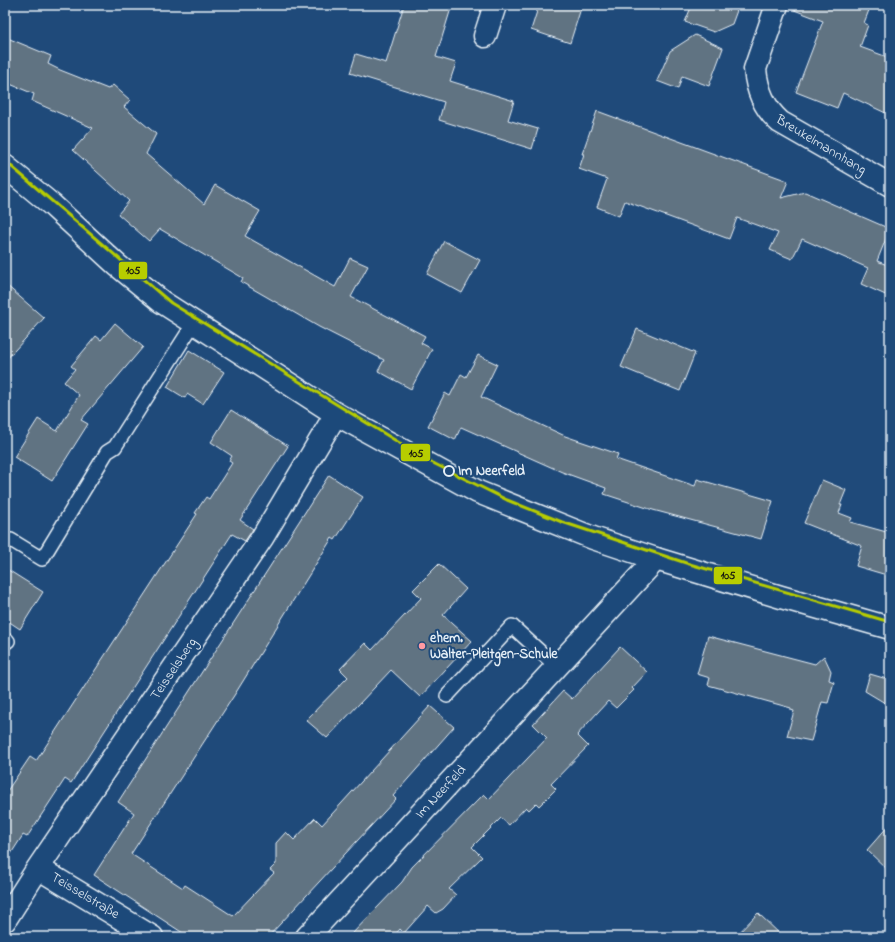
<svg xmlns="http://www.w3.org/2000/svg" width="895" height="942" font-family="'Indie Flower',sans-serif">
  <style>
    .building { fill: #617382; stroke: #e8f1f8 }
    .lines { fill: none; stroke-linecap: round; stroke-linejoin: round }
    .lane-casing { stroke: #e8f1f8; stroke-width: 16 }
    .street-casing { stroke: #e8f1f8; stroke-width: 25 }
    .primary-casing { stroke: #e8f1f8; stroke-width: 25 }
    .lane { stroke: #1f4a7a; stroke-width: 13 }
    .street { stroke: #1f4a7a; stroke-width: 22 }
    .primary { stroke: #1f4a7a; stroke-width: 22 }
    .tram-1-casing { stroke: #1f4a7a; stroke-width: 6 }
    .tram-1 { stroke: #b7cd00; stroke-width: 3 }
    .stop-dot { fill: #1f4a7a; stroke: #e8f1f8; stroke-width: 2 }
    .poi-dot { fill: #ff9aa2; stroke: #1f4a7a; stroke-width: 1.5 }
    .labels { text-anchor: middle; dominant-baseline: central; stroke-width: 4; stroke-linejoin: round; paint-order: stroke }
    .street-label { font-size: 14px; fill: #e8f1f8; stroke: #1f4a7a }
    .stop-label { font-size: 14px; font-weight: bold; fill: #e8f1f8; stroke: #1f4a7a; text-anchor: start }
    .poi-label { font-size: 14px; font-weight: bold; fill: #e8f1f8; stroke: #1f4a7a; text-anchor: start }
    .line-badge { stroke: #1f4a7a; stroke-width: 1.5 }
    .pale-badge-label { font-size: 11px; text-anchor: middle; font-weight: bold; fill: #111 }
  </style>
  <rect width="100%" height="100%" fill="#1f4a7a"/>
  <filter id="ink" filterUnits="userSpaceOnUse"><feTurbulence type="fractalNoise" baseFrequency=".025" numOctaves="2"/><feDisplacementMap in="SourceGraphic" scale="8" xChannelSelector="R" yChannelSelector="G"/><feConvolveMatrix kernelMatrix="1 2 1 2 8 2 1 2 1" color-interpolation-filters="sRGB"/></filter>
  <g filter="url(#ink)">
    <path class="building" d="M 404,5 L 452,5 L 436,57 L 456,63 L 450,81 L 514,101 L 508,120 L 538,129 L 532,149 L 439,120 L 444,102 L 350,73 L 356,54 L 386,63 Z
      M 539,5 L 582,5 L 570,43 L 531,30 Z
      M 692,5 L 739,5 L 732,24 L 714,32 L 685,22 Z
      M 789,5 L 871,5 L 864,23 L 868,25 L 860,47 L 890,58 L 890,115 L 843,93 L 837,108 L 796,92 L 823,21 L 789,8 Z
      M 695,35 L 723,48 L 709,86 L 682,76 L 678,89 L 657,81 L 670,51 Z
      M 5,37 L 51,56 L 48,64 L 60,70 L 108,89 L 113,85 L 130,100 L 124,107 L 156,134 L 146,154 L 204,204 L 215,185 L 260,211 L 245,236 L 335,287 L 350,258 L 368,266 L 351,297 L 425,336 L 421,343 L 432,349 L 411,389 L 378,371 L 384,360 L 319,327 L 241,282 L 243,278 L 160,229 L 149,241 L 118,214 L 129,201 L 73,150 L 93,128 L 32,101 L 34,94 L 5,82 Z
      M 597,111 L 788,181 L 781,198 L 805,192 L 890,229 L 877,261 L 890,266 L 890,297 L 861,284 L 868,268 L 802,239 L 792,259 L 770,250 L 778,233 L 737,218 L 729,239 L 625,201 L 619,216 L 597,207 L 607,179 L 579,169 L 584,154 L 582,154 Z
      M 444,241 L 480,260 L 462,293 L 427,274 Z
      M 5,284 L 44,318 L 5,361 Z
      M 115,323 L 143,347 L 81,420 L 88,424 L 52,481 L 14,457 L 38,419 L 57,431 L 79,395 L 64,382 L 75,369 L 71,366 L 96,336 L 101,340 Z
      M 637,329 L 695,353 L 680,391 L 621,367 Z
      M 189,350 L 224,372 L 203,404 L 187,394 L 185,398 L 167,387 Z
      M 478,355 L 497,364 L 481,397 L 565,436 L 618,454 L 616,459 L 695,486 L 697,479 L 773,501 L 761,539 L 653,510 L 604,494 L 606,488 L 562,472 L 461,427 L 455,440 L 428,426 L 445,393 L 450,396 L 461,374 L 466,377 Z
      M 231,410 L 288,446 L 240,520 L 253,529 L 245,541 L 232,534 L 71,783 L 65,779 L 27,837 L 23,835 L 5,863 L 5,794 L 30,757 L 36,761 L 197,514 L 195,513 L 206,497 L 209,499 L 232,463 L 229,461 L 232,456 L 211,442 Z
      M 329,475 L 363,497 L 335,540 L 332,538 L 235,694 L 131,854 L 183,888 L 185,885 L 233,916 L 274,873 L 270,870 L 276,864 L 276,843 L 286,832 L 294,840 L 315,818 L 322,825 L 430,706 L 454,727 L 393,796 L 396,799 L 268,937 L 189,937 L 94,875 L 134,813 L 118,802 Z
      M 822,480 L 846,490 L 840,505 L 842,505 L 839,513 L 852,518 L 850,522 L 890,533 L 890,576 L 856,566 L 862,546 L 804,523 Z
      M 439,564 L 466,589 L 443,615 L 472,641 L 420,697 L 391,670 L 327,738 L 306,720 L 348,677 L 340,669 L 365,643 L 372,650 L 421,598 L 413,590 Z
      M 5,568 L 43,592 L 20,629 L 5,619 Z
      M 708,636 L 815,664 L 824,656 L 831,671 L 829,680 L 834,682 L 828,703 L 822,702 L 811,741 L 787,736 L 794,711 L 791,710 L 791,708 L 708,685 L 710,678 L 697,674 Z
      M 620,647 L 647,672 L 632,688 L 634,690 L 616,708 L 608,701 L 577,735 L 588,746 L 551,784 L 556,789 L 539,806 L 536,803 L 529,810 L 526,807 L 509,825 L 501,818 L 472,847 L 482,857 L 449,889 L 456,895 L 443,909 L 436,913 L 428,906 L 404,933 L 400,929 L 393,937 L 349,937 L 402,882 L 412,867 L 484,794 L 489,799 L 547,738 L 533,724 L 563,691 L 572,699 Z
      M 870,674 L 890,680 L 890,706 L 865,691 Z
      M 890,824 L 890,872 L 867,850 Z
      M 758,913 L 783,937 L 735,937 Z"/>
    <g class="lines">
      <g class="lane-casing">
        <path id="lane" d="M 5,542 L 11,540 L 42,559 L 107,452 L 115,447 L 194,323
          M 5,640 L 8,641
          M 447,696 L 512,626 L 557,667"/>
      </g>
      <g class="street-casing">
        <path id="street" d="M 777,5 L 755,69 C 757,91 764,108 780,122 L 890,185
          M 485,36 L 495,5
          M 38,868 L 152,937
          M 5,920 L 38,868 L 262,538 L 336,414
          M 307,937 L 656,559"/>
      </g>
      <g class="primary-casing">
        <path id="primary" d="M 5,166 L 52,205 L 117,265 L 162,302 L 336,414 L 478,492 L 593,538 L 656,559 L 781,597 L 890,628"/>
      </g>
      <use href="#lane" class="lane"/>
      <use href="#street" class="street"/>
      <use href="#primary" class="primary"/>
      <g class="tram-1-casing">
        <path id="tram-1" d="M 5,161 L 171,303 L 429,461 L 507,500 L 562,522 L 686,563 L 890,622"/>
      </g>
      <use href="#tram-1" class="tram-1"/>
    </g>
  </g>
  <circle class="stop-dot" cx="449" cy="471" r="5"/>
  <circle class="poi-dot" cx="422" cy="646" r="4"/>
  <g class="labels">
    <g class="street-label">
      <text transform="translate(821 145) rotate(31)">Breukelmannhang</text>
      <text transform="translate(174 669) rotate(-56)">Teisselsberg</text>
      <text transform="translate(441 792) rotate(-47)">Im Neerfeld</text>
      <text transform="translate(85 896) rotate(31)">Teisselstraße</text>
    </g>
    <g class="stop-label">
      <text x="458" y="471">Im Neerfeld</text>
    </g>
    <g class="poi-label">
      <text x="430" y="638">ehem.<tspan x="430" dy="16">Walter-Pleitgen-Schule</tspan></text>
    </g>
  </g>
  <g class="line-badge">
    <rect x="118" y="261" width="30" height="19" rx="4" fill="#b7cd00"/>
    <rect x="400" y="443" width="31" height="19" rx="4" fill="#b7cd00"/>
    <rect x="713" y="566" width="30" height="19" rx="4" fill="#b7cd00"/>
  </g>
  <g class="pale-badge-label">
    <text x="133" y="274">105</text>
    <text x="416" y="457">105</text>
    <text x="728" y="579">105</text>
  </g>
  <rect width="895" height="942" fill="none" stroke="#1f4a7a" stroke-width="20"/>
  <rect x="10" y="10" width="875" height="922" fill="none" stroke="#e8f1f8" stroke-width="1.5" filter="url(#ink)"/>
</svg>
